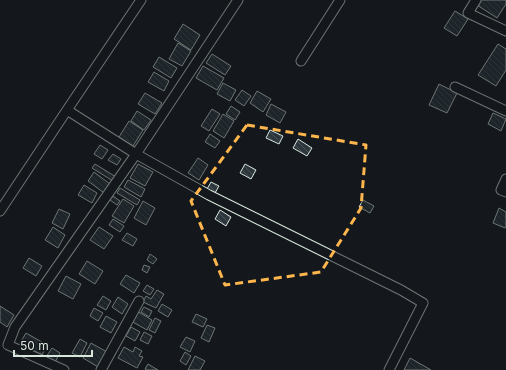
<svg xmlns="http://www.w3.org/2000/svg" width="506" height="370" font-family="Inter,sans-serif">
  <style>
    .building { fill: url(#building-back-hatch); stroke: #d8e6dc }
    .lines { fill: none; stroke-linecap: round; stroke-linejoin: round }
    .minor-casing { stroke: #d8e6dc; stroke-width: 11 }
    .minor { stroke: #14181c; stroke-width: 9 }
    .marked { fill: none; stroke: #ffb74d; stroke-width: 3; stroke-dasharray: 8 5; stroke-linejoin: round }
  </style>
  <defs>
    <pattern id="building-back-hatch" width="6" height="6" patternUnits="userSpaceOnUse"><rect width="6" height="6" fill="#2c363c"/><path d="M-1 5l2 2M0 0l6 6M5-1l2 2" fill="none" stroke="#4a5358"/></pattern>
  </defs>
  <rect width="100%" height="100%" fill="#14181c"/>
  <path class="building" d="M 480,0 L 506,0 L 506,4 L 497,18 L 477,5 Z
    M 455,11 L 468,19 L 457,36 L 444,28 Z
    M 183,24 L 200,35 L 191,50 L 174,39 Z
    M 178,43 L 191,51 L 182,66 L 169,59 Z
    M 498,44 L 506,49 L 506,70 L 496,86 L 478,75 Z
    M 212,54 L 231,66 L 225,75 L 206,63 Z
    M 159,57 L 177,68 L 171,78 L 153,67 Z
    M 203,66 L 224,78 L 217,90 L 196,78 Z
    M 154,72 L 169,81 L 164,91 L 148,82 Z
    M 223,83 L 236,90 L 230,101 L 217,94 Z
    M 439,84 L 457,93 L 447,113 L 429,105 Z
    M 242,90 L 251,96 L 244,106 L 235,100 Z
    M 257,91 L 271,99 L 263,112 L 250,103 Z
    M 145,93 L 162,103 L 155,114 L 138,104 Z
    M 271,104 L 286,112 L 280,123 L 266,115 Z
    M 231,106 L 240,112 L 235,120 L 226,114 Z
    M 212,109 L 220,114 L 209,131 L 201,126 Z
    M 137,111 L 151,120 L 144,130 L 131,121 Z
    M 493,113 L 506,119 L 501,131 L 488,124 Z
    M 223,114 L 234,121 L 224,138 L 213,131 Z
    M 129,121 L 143,130 L 133,146 L 119,137 Z
    M 270,130 L 283,136 L 279,144 L 266,138 Z
    M 210,134 L 220,141 L 215,148 L 205,142 Z
    M 298,139 L 312,148 L 307,156 L 293,148 Z
    M 100,145 L 108,150 L 102,159 L 94,154 Z
    M 113,154 L 121,159 L 117,165 L 108,160 Z
    M 198,158 L 208,165 L 199,180 L 188,173 Z
    M 95,164 L 116,177 L 113,181 L 92,168 Z
    M 138,164 L 153,172 L 145,186 L 130,178 Z
    M 245,164 L 256,170 L 251,179 L 240,173 Z
    M 94,172 L 110,184 L 104,193 L 88,181 Z
    M 128,180 L 145,189 L 141,197 L 124,187 Z
    M 211,182 L 219,186 L 215,193 L 207,189 Z
    M 84,185 L 97,193 L 92,203 L 78,195 Z
    M 120,188 L 140,200 L 137,205 L 117,193 Z
    M 113,196 L 120,201 L 117,205 L 110,200 Z
    M 123,199 L 134,206 L 124,223 L 112,216 Z
    M 363,200 L 374,206 L 370,213 L 359,207 Z
    M 143,201 L 155,208 L 146,225 L 134,218 Z
    M 499,208 L 506,212 L 506,226 L 505,228 L 493,223 Z
    M 59,209 L 70,214 L 63,229 L 52,223 Z
    M 220,210 L 231,217 L 226,226 L 215,219 Z
    M 113,219 L 124,226 L 120,232 L 109,225 Z
    M 53,227 L 65,235 L 58,248 L 45,240 Z
    M 99,227 L 113,236 L 104,249 L 90,240 Z
    M 127,233 L 137,239 L 133,246 L 122,240 Z
    M 150,254 L 157,259 L 153,264 L 147,260 Z
    M 29,258 L 42,266 L 36,276 L 23,268 Z
    M 87,261 L 103,271 L 95,284 L 79,274 Z
    M 144,265 L 150,267 L 147,273 L 142,270 Z
    M 126,275 L 140,283 L 134,293 L 120,284 Z
    M 66,276 L 81,284 L 73,299 L 58,291 Z
    M 147,285 L 154,289 L 150,295 L 143,291 Z
    M 157,290 L 164,294 L 156,308 L 143,302 L 146,296 L 151,299 Z
    M 103,296 L 111,301 L 106,310 L 97,305 Z
    M 118,297 L 128,304 L 122,314 L 112,307 Z
    M 162,304 L 172,310 L 168,317 L 158,311 Z
    M 0,306 L 14,315 L 7,327 L 0,322 Z
    M 144,307 L 152,311 L 149,317 L 141,312 Z
    M 94,308 L 103,313 L 98,321 L 90,316 Z
    M 137,311 L 152,320 L 147,330 L 131,321 Z
    M 196,314 L 207,319 L 203,327 L 192,322 Z
    M 106,316 L 117,322 L 111,333 L 100,327 Z
    M 155,318 L 161,321 L 155,333 L 149,330 Z
    M 207,325 L 215,328 L 209,342 L 201,338 Z
    M 131,327 L 140,332 L 135,341 L 126,336 Z
    M 144,332 L 152,336 L 148,344 L 140,340 Z
    M 26,333 L 47,345 L 42,355 L 20,343 Z
    M 186,337 L 195,341 L 190,352 L 180,347 Z
    M 80,339 L 87,343 L 80,357 L 72,353 Z
    M 91,343 L 107,352 L 98,367 L 83,358 Z
    M 124,347 L 133,352 L 135,347 L 142,351 L 139,356 L 143,357 L 137,368 L 118,358 Z
    M 52,348 L 60,353 L 55,362 L 46,357 Z
    M 185,352 L 191,356 L 186,365 L 180,361 Z
    M 195,356 L 205,361 L 200,370 L 188,370 Z
    M 410,358 L 431,370 L 404,370 Z
    M 148,364 L 158,370 L 147,370 L 145,369 Z"/>
  <g class="lines">
    <g class="minor-casing">
      <path id="minor" d="M 476,0 L 468,13 L 506,31
        M 301,61 L 340,0
        M 455,87 L 506,111
        M 67,110 L 136,154 L 209,195 L 401,290 L 423,303 L 389,370
        M 506,179 L 501,190 L 506,192
        M 0,211 L 67,110 L 141,0
        M 64,370 L 8,345 L 15,327 L 136,154 L 238,0
        M 101,370 L 139,301"/>
    </g>
    <use href="#minor" class="minor"/>
  </g>
  <path d="M0 0H506V370H0ZM 247,125 L 366,145 L 361,208 L 321,272 L 225,285 L 191,201 Z" fill="#14181c" fill-opacity=".55" fill-rule="evenodd"/>
  <path class="marked" d="M 247,125 L 366,145 L 361,208 L 321,272 L 225,285 L 191,201 Z"/>
  <path d="M14 350v6h78v-6" fill="none" stroke="#d8e6dc" stroke-width="2"/>
  <text x="20" y="350" font-size="12" fill="#d8e6dc" stroke="#14181c" stroke-width="3" paint-order="stroke">50 m</text>
</svg>
